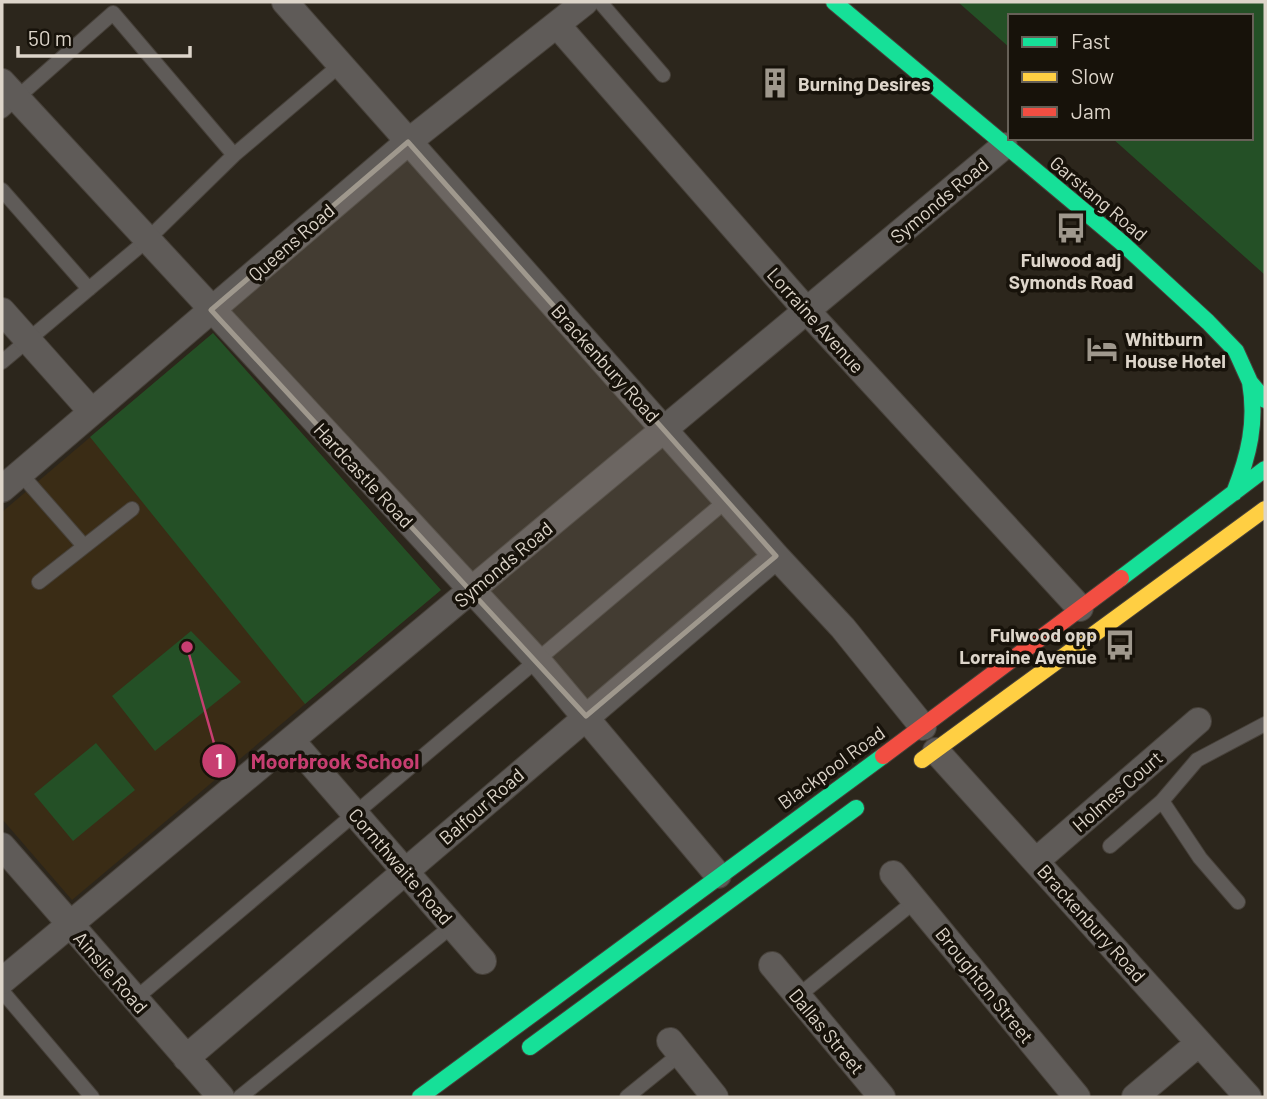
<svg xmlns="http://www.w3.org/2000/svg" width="1267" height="1099" font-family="Barlow,sans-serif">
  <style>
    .built { fill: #3a2c15 }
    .green { fill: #245026 }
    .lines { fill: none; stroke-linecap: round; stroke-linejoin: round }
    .lane-casing { stroke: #47413a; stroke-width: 16 }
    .street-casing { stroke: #47413a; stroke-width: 28 }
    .fast-casing { stroke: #47413a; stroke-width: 18 }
    .slow-casing { stroke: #47413a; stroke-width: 18 }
    .jam-casing { stroke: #47413a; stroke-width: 18 }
    .lane { stroke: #5f5b58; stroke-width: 14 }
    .street { stroke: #5f5b58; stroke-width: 26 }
    .fast { stroke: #16e098; stroke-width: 16 }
    .slow { stroke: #ffcf43; stroke-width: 16 }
    .jam { stroke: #f24e42; stroke-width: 16 }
    .marked { fill: #9f988d; fill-opacity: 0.2; stroke: #9f988d; stroke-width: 5; stroke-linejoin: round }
    .labels { text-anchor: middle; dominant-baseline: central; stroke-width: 7; stroke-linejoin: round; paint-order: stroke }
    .poi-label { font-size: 19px; font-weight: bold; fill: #ddd5ca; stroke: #17120a; text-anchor: start }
    .street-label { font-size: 19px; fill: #ddd5ca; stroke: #17120a }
    .leader { fill: none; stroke: #c73e71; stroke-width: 2.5 }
    .callout-dot { fill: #c73e71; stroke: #17120a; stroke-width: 2.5 }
    .mark-label { font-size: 21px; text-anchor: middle; font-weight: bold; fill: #fff }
    .callout-label { font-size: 21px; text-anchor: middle; font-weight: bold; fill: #c73e71; stroke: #17120a; stroke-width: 7; stroke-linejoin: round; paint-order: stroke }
  </style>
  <rect width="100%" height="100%" fill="#2c261c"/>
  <path class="built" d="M 213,333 L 441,590 L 72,900 L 2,819 L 2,512 Z"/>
  <path class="green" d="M 958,2 L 1265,2 L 1265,275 L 1112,138 L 1251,138 L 1251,16 L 1010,16 L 1010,48 Z
    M 213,333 L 441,590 L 305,704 L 90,437 Z
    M 191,631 L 241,682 L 155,751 L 112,696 Z
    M 96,743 L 135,790 L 73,841 L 34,794 Z"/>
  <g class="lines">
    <g class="lane-casing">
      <path id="lane" d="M 600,2 L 663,75
        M 2,111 L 113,13 L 234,155
        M 2,190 L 89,289
        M 2,362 L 147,240 L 234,155 L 340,65
        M 20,473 L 84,546
        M 39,582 L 132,509
        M 1162,801 L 1200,858 L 1238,902
        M 1110,846 L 1162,801 L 1197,760 L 1265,724
        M 2,991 L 92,1097
        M 798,996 L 915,901
        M 135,999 L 727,500
        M 240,1097 L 452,926
        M 627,1097 L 680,1054"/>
    </g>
    <g class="street-casing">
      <path id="street" d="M 285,2 L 776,556 L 843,628 L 923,727
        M 558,26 L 807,311 L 1080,608
        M 2,82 L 543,667 L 718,875
        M 2,311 L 92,412
        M 2,489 L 408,142 L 585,2
        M 291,740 L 483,961
        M 936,751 L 1248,1097
        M 2,846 L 221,1097
        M 1036,861 L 1198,721
        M 893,874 L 1077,1097
        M 772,965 L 882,1097
        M 2,981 L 1004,146
        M 670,1041 L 715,1097
        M 186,1058 L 776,556
        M 1135,1097 L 1199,1043"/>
    </g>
    <g class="fast-casing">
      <path id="fast" d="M 834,2 L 1121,242 L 1208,322 L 1236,351 L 1250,382 L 1265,400
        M 1234,493 C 1249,455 1257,422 1250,382
        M 1121,578 L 1265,469
        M 530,1047 L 856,808
        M 420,1097 L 883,756"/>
    </g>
    <g class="slow-casing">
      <path id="slow" d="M 922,760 L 1265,509"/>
    </g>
    <g class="jam-casing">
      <path id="jam" d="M 883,756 L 1121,578"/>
    </g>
    <use href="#lane" class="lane"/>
    <use href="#street" class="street"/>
    <use href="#fast" class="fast"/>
    <use href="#slow" class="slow"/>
    <use href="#jam" class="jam"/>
  </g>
  <path class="marked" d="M 408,142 L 776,556 L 586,716 L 211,310 Z"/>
  <defs>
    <g id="building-bare" transform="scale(2.415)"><path d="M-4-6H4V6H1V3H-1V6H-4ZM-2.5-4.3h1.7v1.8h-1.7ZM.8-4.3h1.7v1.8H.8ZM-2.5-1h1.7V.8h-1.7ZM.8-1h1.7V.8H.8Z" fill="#9f988d" stroke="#17120a" stroke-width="2.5" paint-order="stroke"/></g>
    <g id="bus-bare" transform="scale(2.415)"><path d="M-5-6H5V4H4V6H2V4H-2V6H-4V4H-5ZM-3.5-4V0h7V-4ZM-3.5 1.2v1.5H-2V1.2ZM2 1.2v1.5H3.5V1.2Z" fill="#9f988d" stroke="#17120a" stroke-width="2.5" paint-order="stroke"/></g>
    <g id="hotel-bare" transform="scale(2.415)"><path d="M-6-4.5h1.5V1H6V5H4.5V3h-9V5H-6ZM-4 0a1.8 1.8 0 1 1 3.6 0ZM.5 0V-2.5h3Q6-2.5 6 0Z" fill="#9f988d" stroke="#17120a" stroke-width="2.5" paint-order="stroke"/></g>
  </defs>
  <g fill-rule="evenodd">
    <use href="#building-bare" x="775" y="83"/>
    <use href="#bus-bare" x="1071" y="228"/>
    <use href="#hotel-bare" x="1102" y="349"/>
    <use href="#bus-bare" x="1120" y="645"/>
  </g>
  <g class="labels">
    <g class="poi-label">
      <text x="798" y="83">Burning Desires</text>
      <text x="1071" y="259" text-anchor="middle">Fulwood adj<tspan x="1071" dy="22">Symonds Road</tspan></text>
      <text x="1125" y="338">Whitburn<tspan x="1125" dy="22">House Hotel</tspan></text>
      <text x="1097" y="634" text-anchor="end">Fulwood opp<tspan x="1097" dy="22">Lorraine Avenue</tspan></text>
    </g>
    <g class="street-label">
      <text transform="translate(1099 198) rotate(40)">Garstang Road</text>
      <text transform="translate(939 200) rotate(-40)">Symonds Road</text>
      <text transform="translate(291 242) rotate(-41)">Queens Road</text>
      <text transform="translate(816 320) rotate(48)">Lorraine Avenue</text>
      <text transform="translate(606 363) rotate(48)">Brackenbury Road</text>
      <text transform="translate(364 475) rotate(47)">Hardcastle Road</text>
      <text transform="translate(503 564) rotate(-40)">Symonds Road</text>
      <text transform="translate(831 767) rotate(-36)">Blackpool Road</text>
      <text transform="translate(1117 791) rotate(-41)">Holmes Court</text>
      <text transform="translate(481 806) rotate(-41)">Balfour Road</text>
      <text transform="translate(401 866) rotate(49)">Cornthwaite Road</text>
      <text transform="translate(1092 923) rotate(48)">Brackenbury Road</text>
      <text transform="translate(111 972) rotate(49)">Ainslie Road</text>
      <text transform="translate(985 985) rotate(51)">Broughton Street</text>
      <text transform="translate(827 1031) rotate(50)">Dallas Street</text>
    </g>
  </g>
  <path class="leader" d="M187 647L219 761"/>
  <g class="callout-dot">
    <circle cx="187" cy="647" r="7"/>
    <circle cx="219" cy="761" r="18"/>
  </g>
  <g class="mark-label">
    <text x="219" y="769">1</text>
  </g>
  <g class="callout-label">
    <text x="335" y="769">Moorbrook School</text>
  </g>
  <rect width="1267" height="1099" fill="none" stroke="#ddd5ca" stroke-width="7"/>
  <rect x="1008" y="14" width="245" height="126" fill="#17120a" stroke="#666057" stroke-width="2"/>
  <rect x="1022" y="37" width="35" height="10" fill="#16e098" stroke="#666057" stroke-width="2"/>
  <text x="1071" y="49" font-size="21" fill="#ddd5ca">Fast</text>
  <rect x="1022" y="72" width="35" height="10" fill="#ffcf43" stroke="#666057" stroke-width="2"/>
  <text x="1071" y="84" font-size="21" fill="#ddd5ca">Slow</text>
  <rect x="1022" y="107" width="35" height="10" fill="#f24e42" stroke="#666057" stroke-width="2"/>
  <text x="1071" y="119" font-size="21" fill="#ddd5ca">Jam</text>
  <path d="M18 46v10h172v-10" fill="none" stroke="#ddd5ca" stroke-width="3.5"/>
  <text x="28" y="46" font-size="21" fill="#ddd5ca" stroke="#17120a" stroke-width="5" paint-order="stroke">50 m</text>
</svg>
